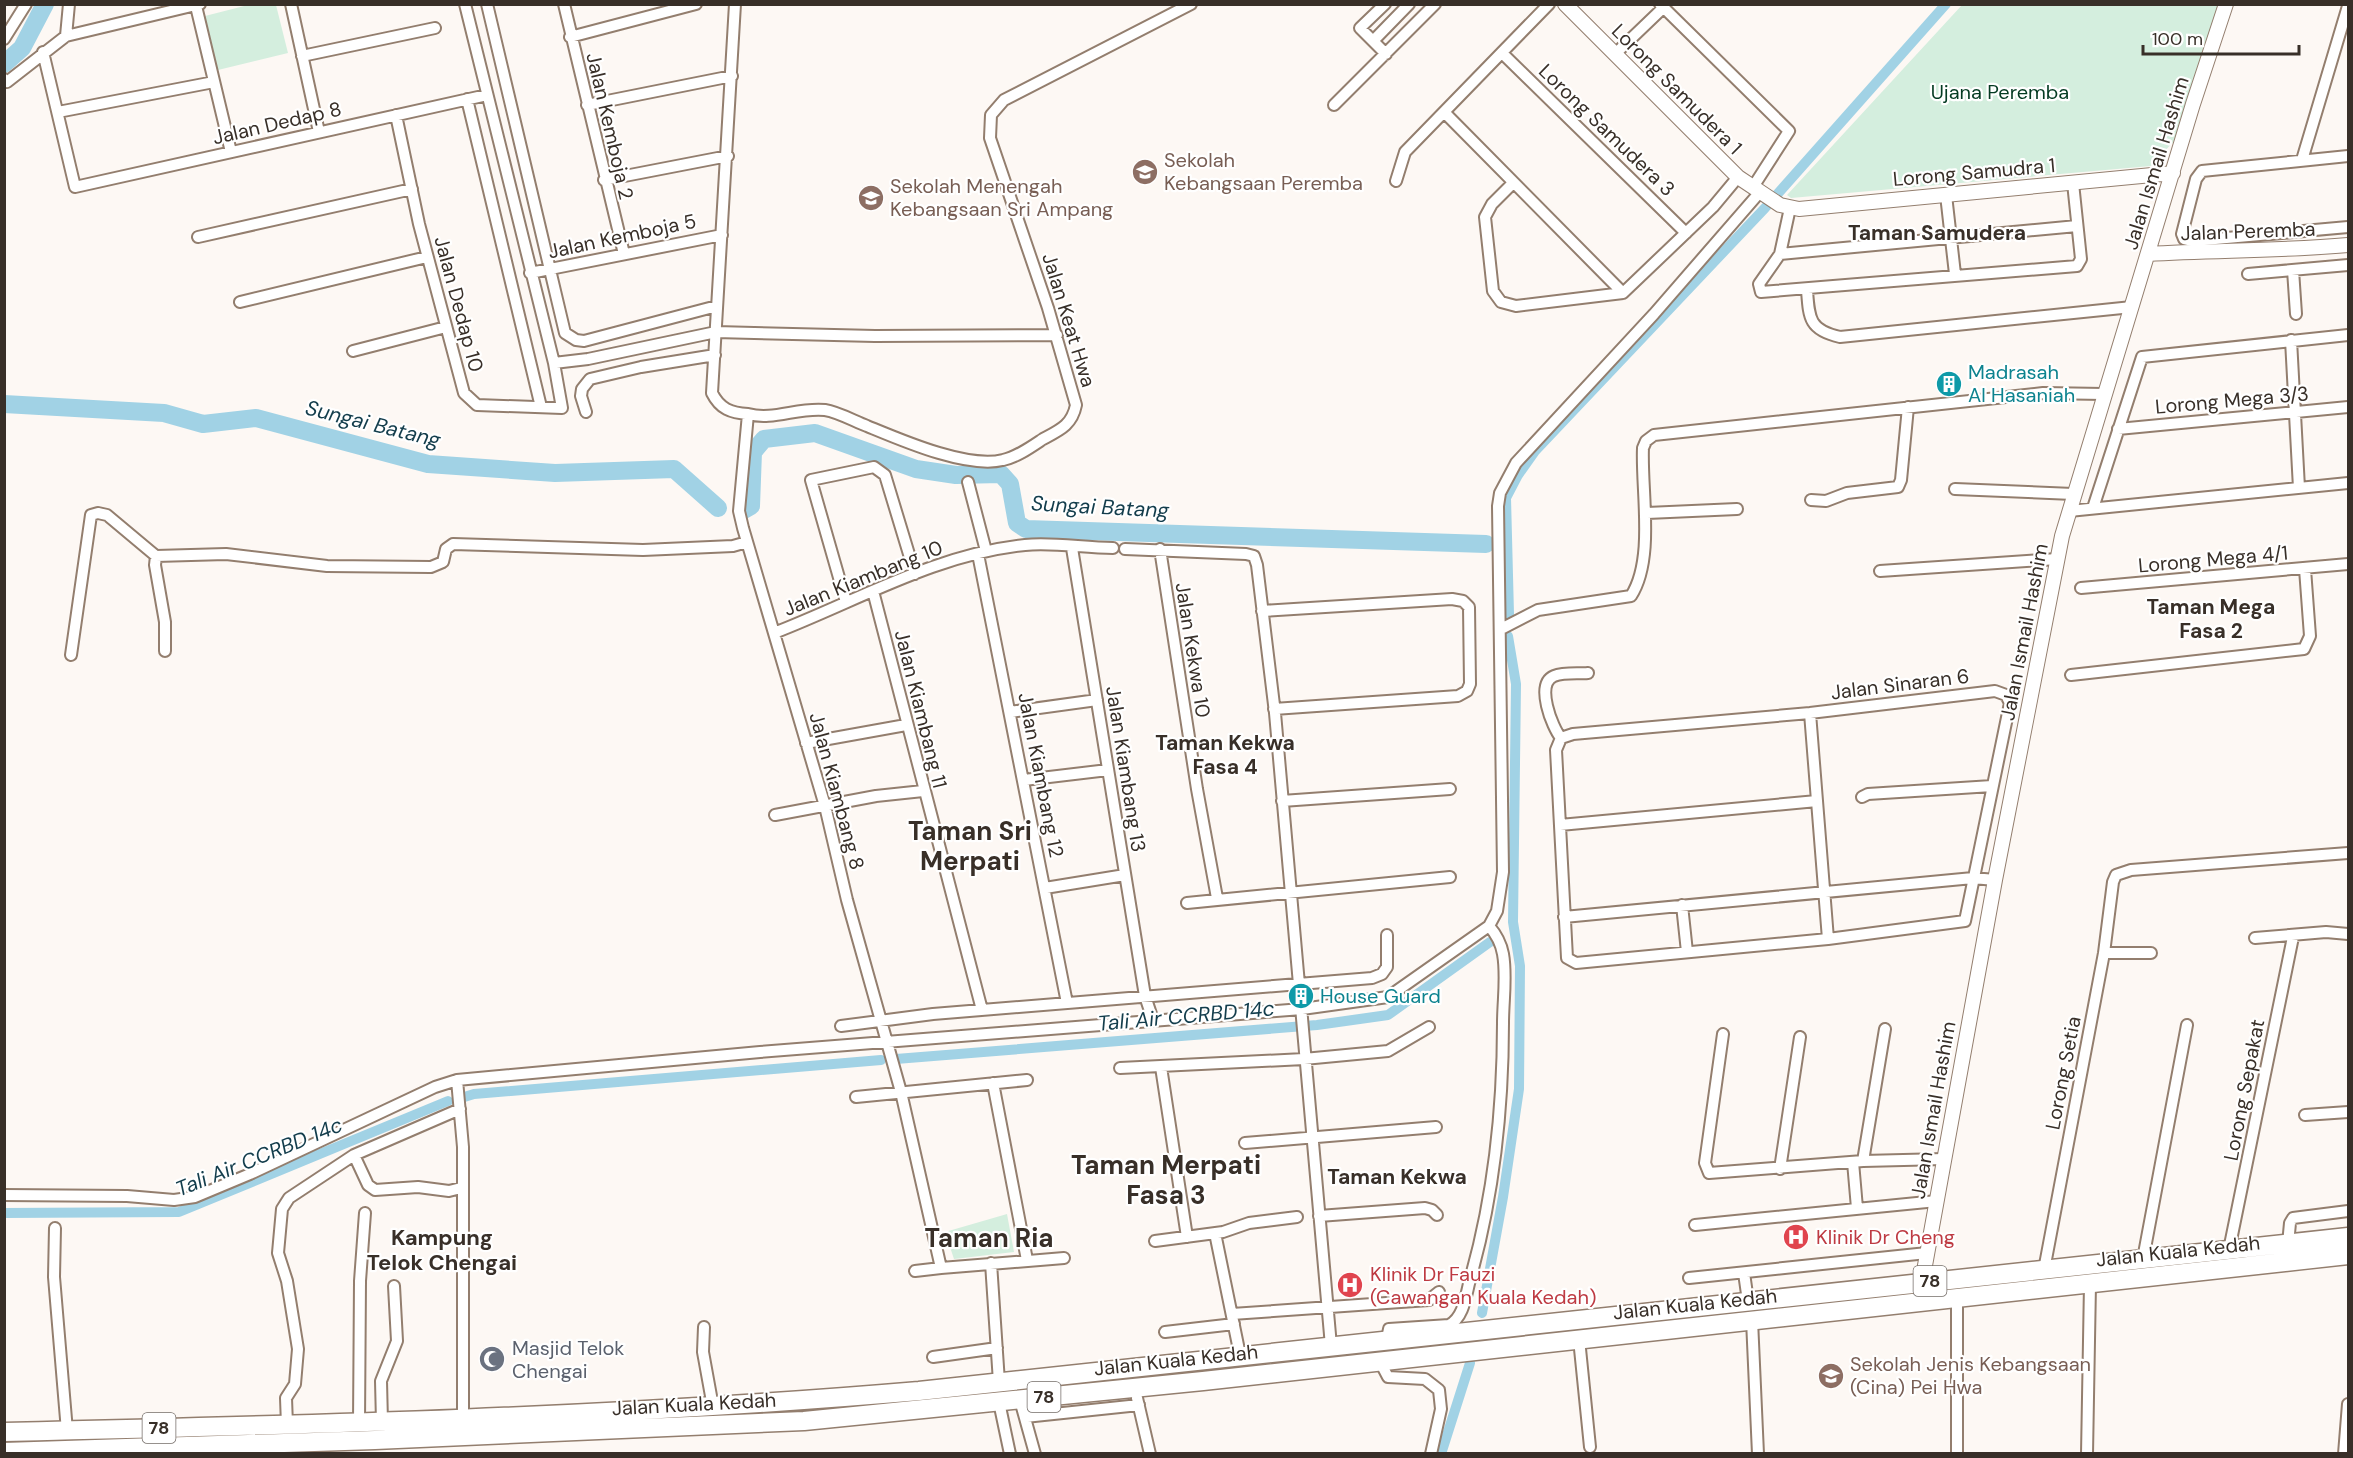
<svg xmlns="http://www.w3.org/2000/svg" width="2353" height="1458" font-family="'DM Sans',sans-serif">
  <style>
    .green { fill: #d4eede }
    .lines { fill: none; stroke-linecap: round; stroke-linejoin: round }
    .canal { stroke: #a1d2e5; stroke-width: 10 }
    .river { stroke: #a1d2e5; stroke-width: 18 }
    .minor-casing { stroke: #937e6e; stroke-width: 14 }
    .tertiary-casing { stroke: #937e6e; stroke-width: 16 }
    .primary-casing { stroke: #937e6e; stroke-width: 21 }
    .minor { stroke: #fff; stroke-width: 10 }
    .tertiary { stroke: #fff; stroke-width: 14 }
    .primary { stroke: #fff; stroke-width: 18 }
    .labels { text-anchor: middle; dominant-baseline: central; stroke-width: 4.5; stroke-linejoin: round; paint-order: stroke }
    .shield { fill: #fff; stroke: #746d68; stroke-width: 1.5 }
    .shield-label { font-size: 18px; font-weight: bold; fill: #382f28 }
    .street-label { font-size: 20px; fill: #382f28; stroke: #fff }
    .park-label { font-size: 20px; fill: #043b22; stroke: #fff }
    .education-label { font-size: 20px; fill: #785e54; stroke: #fff; text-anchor: start }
    .culture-label { font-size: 20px; fill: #0d838f; stroke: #fff; text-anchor: start }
    .health-label { font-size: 20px; fill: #be3a42; stroke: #fff; text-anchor: start }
    .worship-label { font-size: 20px; fill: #5b616d; stroke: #fff; text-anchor: start }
    .neighbourhood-label { font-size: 21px; font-weight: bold; fill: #382f28; stroke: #fff }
    .water-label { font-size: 21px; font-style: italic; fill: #133d4c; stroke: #fff }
    .quarter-label { font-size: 22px; font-weight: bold; fill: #382f28; stroke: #fff }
    .district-label { font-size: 26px; font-weight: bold; fill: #382f28; stroke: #fff }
  </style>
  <rect width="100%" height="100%" fill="#fdf8f4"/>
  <path class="green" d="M 252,4 L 276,5 L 288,53 L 218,70 L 205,16 Z
    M 1962,5 L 2218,5 L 2174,141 L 2151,166 L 1791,198 L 1787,195 Z
    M 1007,1214 L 1014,1252 L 954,1259 L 945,1232 Z"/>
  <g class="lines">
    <path class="canal" d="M 1509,614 L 1506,498 L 1518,475 L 1535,451 L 1765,208 L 1946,4
      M 896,1059 L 1317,1025 L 1388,1015 L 1490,942
      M 461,1098 L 474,1094 L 881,1060
      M 4,1213 L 179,1212 L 448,1101
      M 1482,1313 L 1503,1197 L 1519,1089 L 1520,966 L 1513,922 L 1516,684 L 1508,636
      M 1441,1454 L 1470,1363"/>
    <path class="river" d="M 4,64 L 22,48 L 45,4
      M 4,404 L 164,413 L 203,424 L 256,418 L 428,464 L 555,473 L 674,469 L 718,508
      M 744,510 L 751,506 L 753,452 L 764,439 L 815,433 L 916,469 L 956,475 L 1001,474 L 1010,484 L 1017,523 L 1026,529 L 1486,544"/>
    <g class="minor-casing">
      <path id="minor" d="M 291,4 L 319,132
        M 487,4 L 565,333 L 576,340 L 584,341 L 717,306
        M 564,4 L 624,254
        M 735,4 L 712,393 C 720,409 731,413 748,414
        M 1385,4 L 1360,28 L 1386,54
        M 1660,4 L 1789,131 L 1753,187
        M 196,6 L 231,152
        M 66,36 L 69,4
        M 570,37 L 696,4
        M 4,39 L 26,4
        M 1373,41 L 1409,4
        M 43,52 L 75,187 L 487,95
        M 1502,53 L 1686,233
        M 1615,54 L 1663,8
        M 302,56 L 435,28
        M 4,79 L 7,82 L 66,36 L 200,4
        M 467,99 L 541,407
        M 587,105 L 732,76
        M 1334,105 L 1435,4
        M 58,112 L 214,82
        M 1444,112 L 1623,293
        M 396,115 L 419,224 L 464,393 L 477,405 L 562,408 L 554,363 L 465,4
        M 2348,156 L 2202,171 L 2196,179 L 2182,234 L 2184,239 L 2193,241 L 2348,227
        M 2302,160 L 2348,6
        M 604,180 L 728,156
        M 1396,181 L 1405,152 L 1549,4
        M 1513,183 L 1492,204 L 1485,217 L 1493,291 L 1501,302 L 1516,306 L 1623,293 L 1713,207 L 1738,177
        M 1946,195 L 1955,274
        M 1790,208 L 1780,254 L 1759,284 L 1761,292 L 2077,266 L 2081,259 L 2073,183
        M 198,237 L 412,189
        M 1780,254 L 2077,226
        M 2293,270 L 2296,314
        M 530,273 L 722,235
        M 2248,274 L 2348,265
        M 1807,290 C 1809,318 1809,330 1840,337 L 2132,307
        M 240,302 L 427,257
        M 2291,340 L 2299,488
        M 353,351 L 446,327
        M 554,363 L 588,359 L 716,332 L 875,336 L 1057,335
        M 586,412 L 581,396 L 582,389 L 590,379 L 641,367 L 715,355
        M 2118,429 L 2348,407
        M 968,482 L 986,551
        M 1955,489 L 2073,494
        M 1811,500 L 1826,501 L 1847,493 L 1898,487 L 1901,480 L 1908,407
        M 2093,508 L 2142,357 L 2348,335
        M 2069,511 L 2348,483
        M 1647,513 L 1737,509
        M 1072,548 L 1145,996 L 1153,1020
        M 1125,549 L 1246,554 L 1254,556 L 1257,565 L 1275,713 L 1331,1346
        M 1160,549 L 1197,789 L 1217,898
        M 978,554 L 1067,1003
        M 1880,571 L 2057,559
        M 2081,588 L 2348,564
        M 873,591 L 982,1010
        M 846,602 L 811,480 L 874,467 L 885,475 L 915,574
        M 1262,611 L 1452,599 L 1463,601 L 1469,607 L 1470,684 L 1467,691 L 1458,696 L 1274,709
        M 1501,629 L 1538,610 L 1631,596 C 1655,559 1641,490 1643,448 L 1646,441 L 1654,435 L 2043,393 L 2104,394
        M 774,633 C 857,601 936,554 1025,545 C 1053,542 1084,548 1113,548
        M 165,651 L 165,622 L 155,565 L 156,556 L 226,554 L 327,566 L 431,567 L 443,562 L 446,549 L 453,544 L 643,550 L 733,546 L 747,542
        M 71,655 L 91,515 L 98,513 L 107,515 L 156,556
        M 2071,675 L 2304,649 L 2310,636 L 2305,569
        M 1995,691 L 2006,695 L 2010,703 L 1965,921 L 1828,939 L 1576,963 L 1567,958 L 1556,750 L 1561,738 L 1573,734 L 1810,713 Z
        M 1010,712 L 1097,700
        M 1810,713 L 1828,939
        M 1561,738 C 1552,727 1535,684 1554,676 C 1564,672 1578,674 1588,673
        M 806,743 L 906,725
        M 1024,780 L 1108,770
        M 1862,797 L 1868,794 L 1992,786
        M 1282,801 L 1450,789
        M 775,815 L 876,796 L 923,791
        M 1560,825 L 1817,801
        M 1045,888 L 1125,875
        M 1187,903 L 1450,877
        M 1682,905 L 1687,952
        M 1564,917 L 1973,878 L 1995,880
        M 2255,938 L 2326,932 L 2348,934
        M 2104,953 L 2151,953
        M 841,1026 L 933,1014 L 1372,978 L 1382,974 L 1387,967 L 1387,935
        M 1723,1034 L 1705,1163 L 1709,1173 L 1863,1161 L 1944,1159
        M 1161,1067 L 1187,1237
        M 1120,1068 L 1304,1059 L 1388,1051 L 1429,1027
        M 457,1080 L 463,1147 L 463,1420
        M 993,1083 L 1027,1260
        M 856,1097 L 1027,1080
        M 2305,1115 L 2348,1112
        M 1245,1143 L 1436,1127
        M 354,1155 L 368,1185 L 375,1190 L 418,1187 L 449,1191 L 461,1188
        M 1863,1161 L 1885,1029
        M 1853,1162 L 1857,1208
        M 1780,1169 L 1800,1037
        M 4,1195 L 127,1196 L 174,1200 L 195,1197 L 250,1174 L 435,1087 L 457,1080 L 760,1052 L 1302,1009 L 1388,997 L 1489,926 L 1497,911 L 1503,872 L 1498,506 L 1500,493 L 1516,463 L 1654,314 L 1760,192
        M 1319,1216 L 1425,1208 L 1432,1210 L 1437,1215
        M 1695,1225 L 1937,1201
        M 55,1228 L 54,1277 L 67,1431
        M 1215,1233 L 1240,1355
        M 1155,1241 L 1223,1232 L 1249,1223 L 1297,1217
        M 2288,1244 L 2290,1223 L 2293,1218 L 2348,1211
        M 2229,1250 L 2293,937
        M 1064,1258 L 941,1268 L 901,1092 L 847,900 L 825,806 L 743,528 L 739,511 L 748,414 C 773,421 798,407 825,410 C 838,412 854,421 867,426 C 901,440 967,469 1003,460 C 1017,457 1031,447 1043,439 C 1060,430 1072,425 1076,405 L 1048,308 L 990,138 L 991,115 L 1004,100 L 1191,4
        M 2143,1259 L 2187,1025
        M 991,1263 L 999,1382
        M 2044,1270 L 2104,953 L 2113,882 L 2116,875 L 2131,870 L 2348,853
        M 915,1271 L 941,1268
        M 1744,1273 L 1748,1301
        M 1689,1278 L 1927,1253
        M 1957,1298 L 1957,1454
        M 1232,1314 L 1429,1300 L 1439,1292
        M 1752,1320 L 1758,1454
        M 704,1327 L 703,1352 L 713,1407
        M 1165,1332 L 1234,1324
        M 1387,1339 L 1389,1329 L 1449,1325 C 1465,1317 1466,1292 1471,1276 C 1494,1194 1503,1109 1503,1023 C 1503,1001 1507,976 1503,954 C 1501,943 1496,934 1489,926
        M 1579,1339 L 1590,1447
        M 933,1357 L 997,1348
        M 1379,1360 L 1388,1377 L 1425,1379 L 1439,1390 L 1441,1409 L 1431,1454
        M 1137,1398 L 1150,1454
        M 1020,1400 L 1035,1454
        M 999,1402 L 1010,1454
        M 1025,1417 L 1139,1405
        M 382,1422 L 381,1381 L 397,1341 L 394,1286
        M 359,1423 L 360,1281 L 365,1213
        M 287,1425 L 286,1398 L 295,1384 L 298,1349 L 287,1281 L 278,1253 L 282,1209 L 289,1198 L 354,1155 L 460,1109
        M 2087,1454 L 2090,1284
        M 2344,1454 L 2348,1404"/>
    </g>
    <g class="tertiary-casing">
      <path id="tertiary" d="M 1565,4 L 1738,177 L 1780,205 L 1799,209 L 2173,173
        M 2148,254 C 2215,250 2282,251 2348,245
        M 1922,1282 L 1995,880 L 2062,536 L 2193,104 L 2226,4"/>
    </g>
    <g class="primary-casing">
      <path id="primary" d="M 4,1432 C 310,1425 614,1417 919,1391 L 2348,1237
        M 4,1452 L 375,1440 L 804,1421 L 1203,1381 L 2348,1255"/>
    </g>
    <use href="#minor" class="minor"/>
    <use href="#tertiary" class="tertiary"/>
    <use href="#primary" class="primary"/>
  </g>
  <defs>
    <g id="school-disc" transform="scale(1.35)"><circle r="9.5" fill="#8d6e63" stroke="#fff"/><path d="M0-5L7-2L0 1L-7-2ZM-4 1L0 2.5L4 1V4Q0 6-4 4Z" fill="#fff"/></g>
    <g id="building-disc" transform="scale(1.35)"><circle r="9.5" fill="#0f9aa8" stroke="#fff"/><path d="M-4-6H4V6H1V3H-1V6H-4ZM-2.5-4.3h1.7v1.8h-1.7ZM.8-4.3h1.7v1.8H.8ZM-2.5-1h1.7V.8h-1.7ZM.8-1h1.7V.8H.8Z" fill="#fff"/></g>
    <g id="hospital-disc" transform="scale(1.35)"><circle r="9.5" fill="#e0444e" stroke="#fff"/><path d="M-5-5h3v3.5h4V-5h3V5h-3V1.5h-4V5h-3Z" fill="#fff"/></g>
    <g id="mosque-disc" transform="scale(1.35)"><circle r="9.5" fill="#6b7280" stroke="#fff"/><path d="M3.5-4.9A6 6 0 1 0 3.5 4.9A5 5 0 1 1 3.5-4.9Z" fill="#fff"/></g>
  </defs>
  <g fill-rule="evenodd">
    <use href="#school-disc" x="1145" y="172"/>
    <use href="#school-disc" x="871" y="198"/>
    <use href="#building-disc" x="1949" y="384"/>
    <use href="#building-disc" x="1301" y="996"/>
    <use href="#hospital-disc" x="1796" y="1237"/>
    <use href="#hospital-disc" x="1350" y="1285"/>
    <use href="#mosque-disc" x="492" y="1359"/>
    <use href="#school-disc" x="1831" y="1376"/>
  </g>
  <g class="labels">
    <g class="shield">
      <rect x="1913.5" y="1266" width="33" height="30" rx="4.5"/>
      <rect x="1027.5" y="1382" width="33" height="30" rx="4.5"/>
      <rect x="142.5" y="1413" width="33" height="30" rx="4.5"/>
    </g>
    <g class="shield-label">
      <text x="1930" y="1281">78</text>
      <text x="1044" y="1397">78</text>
      <text x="159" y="1428">78</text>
    </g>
    <g class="street-label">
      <text transform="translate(1677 89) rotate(45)">Lorong Samudera 1</text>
      <text transform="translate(277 123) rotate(-13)">Jalan Dedap 8</text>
      <text transform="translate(610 126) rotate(77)">Jalan Kemboja 2</text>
      <text transform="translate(1607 130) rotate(44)">Lorong Samudera 3</text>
      <text transform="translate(2156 163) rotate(-73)">Jalan Ismail Hashim</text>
      <text transform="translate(1974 172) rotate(-5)">Lorong Samudra 1</text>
      <text transform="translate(2248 231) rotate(-2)">Jalan Peremba</text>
      <text transform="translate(622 236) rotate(-12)">Jalan Kemboja 5</text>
      <text transform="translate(459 304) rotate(75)">Jalan Dedap 10</text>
      <text transform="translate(1069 320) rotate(73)">Jalan Keat Hwa</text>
      <text transform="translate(2232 400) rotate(-5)">Lorong Mega 3/3</text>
      <text transform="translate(2213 559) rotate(-5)">Lorong Mega 4/1</text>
      <text transform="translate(863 578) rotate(-22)">Jalan Kiambang 10</text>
      <text transform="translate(2024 632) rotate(-79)">Jalan Ismail Hashim</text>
      <text transform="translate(1193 650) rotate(81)">Jalan Kekwa 10</text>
      <text transform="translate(1900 684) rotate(-7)">Jalan Sinaran 6</text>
      <text transform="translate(921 709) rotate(76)">Jalan Kiambang 11</text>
      <text transform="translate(1126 769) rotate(81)">Jalan Kiambang 13</text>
      <text transform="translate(1041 775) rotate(79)">Jalan Kiambang 12</text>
      <text transform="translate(837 791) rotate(75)">Jalan Kiambang 8</text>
      <text transform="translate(2063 1073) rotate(-79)">Lorong Setia</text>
      <text transform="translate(2244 1090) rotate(-79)">Lorong Sepakat</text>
      <text transform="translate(1933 1110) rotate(-80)">Jalan Ismail Hashim</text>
      <text transform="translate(2178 1251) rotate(-6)">Jalan Kuala Kedah</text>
      <text transform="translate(1695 1304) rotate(-6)">Jalan Kuala Kedah</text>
      <text transform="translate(1176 1360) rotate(-6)">Jalan Kuala Kedah</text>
      <text transform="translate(694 1404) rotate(-3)">Jalan Kuala Kedah</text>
    </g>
    <g class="park-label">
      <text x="2000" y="92">Ujana Peremba</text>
    </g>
    <g class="education-label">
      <text x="1164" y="160">Sekolah<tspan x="1164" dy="23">Kebangsaan Peremba</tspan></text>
      <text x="890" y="186">Sekolah Menengah<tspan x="890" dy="23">Kebangsaan Sri Ampang</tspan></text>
      <text x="1850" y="1364">Sekolah Jenis Kebangsaan<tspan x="1850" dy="23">(Cina) Pei Hwa</tspan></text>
    </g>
    <g class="culture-label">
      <text x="1968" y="372">Madrasah<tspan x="1968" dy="23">Al Hasaniah</tspan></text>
      <text x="1320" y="996">House Guard</text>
    </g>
    <g class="health-label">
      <text x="1816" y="1237">Klinik Dr Cheng</text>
      <text x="1370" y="1274">Klinik Dr Fauzi<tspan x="1370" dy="23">(Cawangan Kuala Kedah)</tspan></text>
    </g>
    <g class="worship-label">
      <text x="512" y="1348">Masjid Telok<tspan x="512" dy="23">Chengai</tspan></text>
    </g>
    <g class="neighbourhood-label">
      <text x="1937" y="233">Taman Samudera</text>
      <text x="2211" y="607">Taman Mega<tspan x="2211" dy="24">Fasa 2</tspan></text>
      <text x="1225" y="743">Taman Kekwa<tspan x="1225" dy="24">Fasa 4</tspan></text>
      <text x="1397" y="1177">Taman Kekwa</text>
    </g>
    <g class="water-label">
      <text transform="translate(373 424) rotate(14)">Sungai Batang</text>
      <text transform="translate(1100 507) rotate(3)">Sungai Batang</text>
      <text transform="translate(1186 1016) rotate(-5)">Tali Air CCRBD 14c</text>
      <text transform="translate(259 1157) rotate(-22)">Tali Air CCRBD 14c</text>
    </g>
    <g class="quarter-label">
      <text x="442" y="1237">Kampung<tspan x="442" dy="25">Telok Chengai</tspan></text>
    </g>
    <g class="district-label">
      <text x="970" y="831">Taman Sri<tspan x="970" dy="30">Merpati</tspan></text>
      <text x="1166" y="1165">Taman Merpati<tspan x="1166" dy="30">Fasa 3</tspan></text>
      <text x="989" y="1238">Taman Ria</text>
    </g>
  </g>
  <rect width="2353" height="1458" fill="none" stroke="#382f28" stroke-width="12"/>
  <path d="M2143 45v9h156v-9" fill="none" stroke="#382f28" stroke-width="3"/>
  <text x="2152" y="45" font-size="18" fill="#382f28" stroke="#ffffff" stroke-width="4.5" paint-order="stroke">100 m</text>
</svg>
